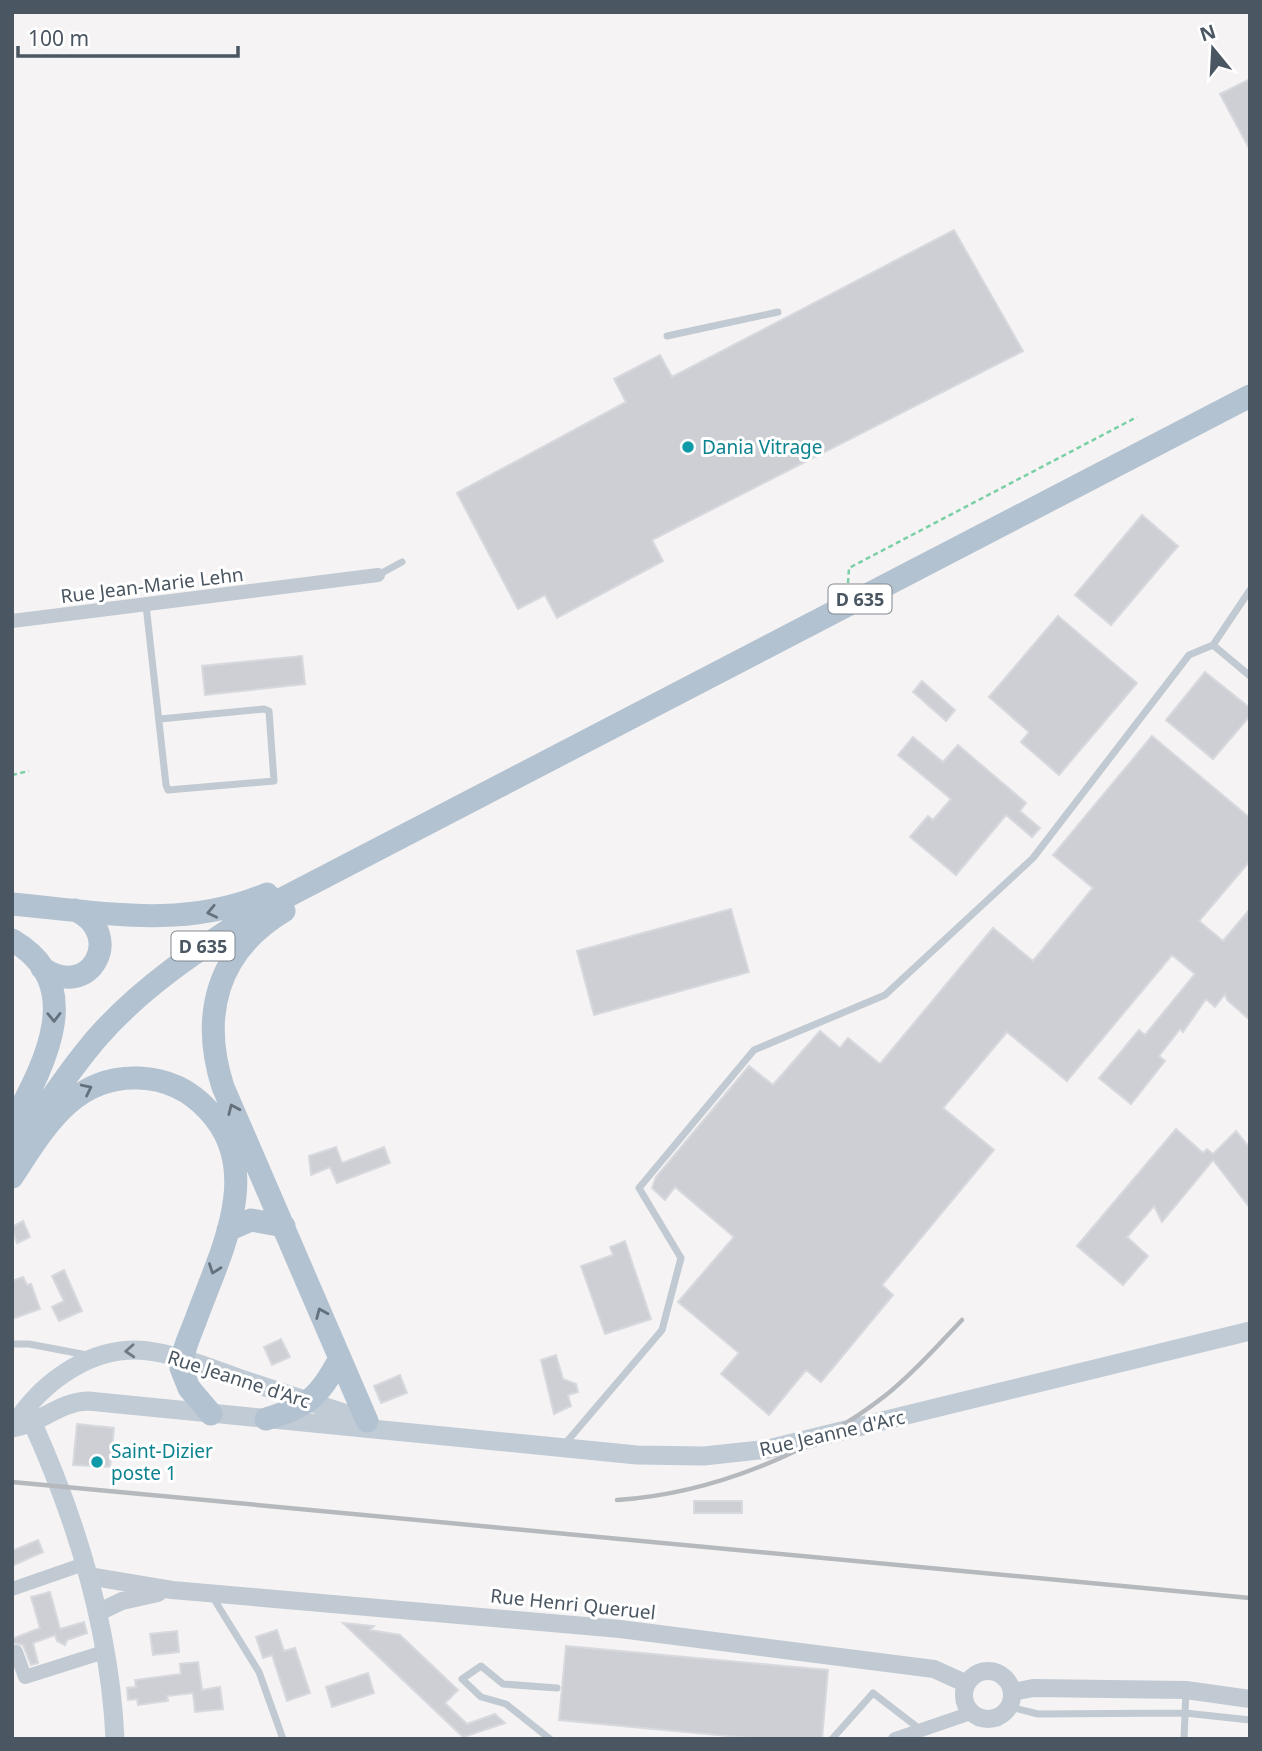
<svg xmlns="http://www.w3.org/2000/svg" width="1262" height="1751" font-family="'Noto Sans',sans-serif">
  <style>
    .building { fill: #cdcfd5; stroke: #d7d9de; stroke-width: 2 }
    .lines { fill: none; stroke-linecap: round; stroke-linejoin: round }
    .path { stroke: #7ad0a6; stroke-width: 2.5; stroke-dasharray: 5 3.5; stroke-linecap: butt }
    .service { stroke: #c1cad2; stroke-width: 7 }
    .minor { stroke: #c1cad2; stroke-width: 14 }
    .tertiary { stroke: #c1cad2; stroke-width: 18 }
    .secondary { stroke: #c1cbd6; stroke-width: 19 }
    .primary { stroke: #b3c2d1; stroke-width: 23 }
    .rail { stroke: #b5b8bd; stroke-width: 4.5 }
    .oneway { stroke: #64717d }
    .oneway2 { stroke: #6e7984 }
    .culture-dot { fill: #0f9aa8; stroke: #fff; stroke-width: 2.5 }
    .labels { text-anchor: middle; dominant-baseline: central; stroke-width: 6; stroke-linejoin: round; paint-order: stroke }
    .shield { fill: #fff; stroke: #808990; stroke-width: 2 }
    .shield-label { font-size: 18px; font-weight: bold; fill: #4a5661 }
    .culture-label { font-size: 19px; fill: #0d838f; stroke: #fff; text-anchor: start }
    .street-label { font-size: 19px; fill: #4a5661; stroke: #fff }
  </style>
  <rect width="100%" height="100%" fill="#f5f3f3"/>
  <path class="building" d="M 1250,79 L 1250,150 L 1220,94 Z
    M 954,230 L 1023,351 L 652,540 L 663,561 L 557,618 L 545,595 L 518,609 L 457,493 L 626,402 L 614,379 L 660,355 L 672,377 Z
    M 1142,515 L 1178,546 L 1111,625 L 1075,595 Z
    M 1058,616 L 1137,683 L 1059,775 L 1021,742 L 1029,732 L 989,697 Z
    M 302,656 L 305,684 L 205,695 L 202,666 Z
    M 1205,672 L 1250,708 L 1250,716 L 1213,759 L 1166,720 Z
    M 922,681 L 955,710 L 946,721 L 913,692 Z
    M 1152,736 L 1250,818 L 1250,861 L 1199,921 L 1223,941 L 1250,909 L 1250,1020 L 1227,1000 L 1225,994 L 1215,1007 L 1206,999 L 1183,1032 L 1180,1029 L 1159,1056 L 1165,1061 L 1131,1104 L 1099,1078 L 1139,1030 L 1145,1035 L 1195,974 L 1172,955 L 1067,1081 L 1007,1032 L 943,1108 L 994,1150 L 882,1285 L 893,1295 L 821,1382 L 806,1370 L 769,1415 L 721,1374 L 739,1353 L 678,1302 L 734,1237 L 675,1187 L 665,1200 L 652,1188 L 656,1177 L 749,1066 L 773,1085 L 820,1031 L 840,1048 L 848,1038 L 880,1064 L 993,928 L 1033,961 L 1093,888 L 1053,855 Z
    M 913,737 L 943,762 L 958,745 L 1026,803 L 1020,811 L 1040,828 L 1032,837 L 1006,815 L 956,875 L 910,837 L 928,816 L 933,820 L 951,799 L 898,755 Z
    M 731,909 L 749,972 L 594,1015 L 577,951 Z
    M 1176,1129 L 1203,1153 L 1207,1149 L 1213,1154 L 1236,1131 L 1250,1148 L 1250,1208 L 1213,1160 L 1162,1222 L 1154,1206 L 1127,1237 L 1148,1256 L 1123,1285 L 1077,1246 Z
    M 336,1147 L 342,1163 L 384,1147 L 390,1163 L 337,1183 L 330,1167 L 311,1175 L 309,1156 Z
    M 23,1221 L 30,1237 L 17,1243 L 12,1227 Z
    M 625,1241 L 651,1319 L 605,1334 L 581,1266 L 613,1255 L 610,1247 Z
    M 64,1270 L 82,1311 L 59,1321 L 52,1307 L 64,1301 L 52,1276 Z
    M 23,1277 L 27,1285 L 31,1284 L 40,1309 L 12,1319 L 12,1281 Z
    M 281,1339 L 290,1357 L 272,1365 L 264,1347 Z
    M 556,1355 L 563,1379 L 576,1384 L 578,1392 L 568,1395 L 571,1406 L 554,1414 L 541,1360 Z
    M 400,1375 L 407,1393 L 381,1403 L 374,1386 Z
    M 77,1424 L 114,1428 L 110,1467 L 73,1465 Z
    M 694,1501 L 742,1501 L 742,1513 L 694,1513 Z
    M 38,1540 L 43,1552 L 12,1566 L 12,1551 Z
    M 50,1592 L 60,1629 L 84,1622 L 87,1633 L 67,1640 L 65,1645 L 57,1641 L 55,1635 L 33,1643 L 38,1663 L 31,1665 L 23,1645 L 12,1643 L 12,1639 L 40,1628 L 31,1597 Z
    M 343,1623 L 374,1626 L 370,1630 L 400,1635 L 458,1690 L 445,1703 L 467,1724 L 495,1714 L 505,1723 L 463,1737 Z
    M 277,1630 L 284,1651 L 295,1648 L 310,1693 L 287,1701 L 272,1655 L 263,1658 L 256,1637 Z
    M 177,1631 L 179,1652 L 153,1655 L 150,1634 Z
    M 566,1646 L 828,1670 L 822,1739 L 760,1739 L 559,1720 Z
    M 198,1662 L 202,1690 L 220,1687 L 223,1709 L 195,1712 L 193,1693 L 167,1696 L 168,1701 L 138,1705 L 137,1699 L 128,1700 L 127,1688 L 136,1687 L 135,1680 L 181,1674 L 180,1664 Z
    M 368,1673 L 374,1693 L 332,1707 L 326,1687 Z"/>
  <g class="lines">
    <path class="path" d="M 848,583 L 849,568 L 1137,417
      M 12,775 L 29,771"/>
    <path class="service" d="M 667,336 L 778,312
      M 378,575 L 402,562
      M 1250,590 L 1213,645 L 1250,676
      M 146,605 L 166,785 L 168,790 L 274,781 L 269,711 L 264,709 L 160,719
      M 12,1344 L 29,1344 L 87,1355
      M 564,1445 L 662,1330 L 681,1258 L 639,1188 L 754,1050 L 885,995 L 1033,858 L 1189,655 L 1213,645
      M 212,1596 L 259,1672 L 283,1739
      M 1010,1707 L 1038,1714 L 1185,1713 L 1250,1720
      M 550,1739 L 506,1704 L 481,1697 L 462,1679 L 481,1666 L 503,1684 L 557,1688
      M 832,1739 L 873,1693 L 921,1730
      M 1184,1739 L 1186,1690"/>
    <path class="minor" d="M 12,621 L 378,575
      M 12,1589 L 84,1564
      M 12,1653 L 16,1652 L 25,1677 L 107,1651
      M 895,1739 L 971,1713"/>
    <path class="tertiary" d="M 88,1576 L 172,1590 L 620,1629 L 934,1669 L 967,1684
      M 99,1612 L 122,1601 L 158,1593
      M964 1695a24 24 0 1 1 48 0a24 24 0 1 1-48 0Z
      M 1013,1692 L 1033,1688 L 1186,1690 L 1250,1699"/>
    <path class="secondary" d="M 33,1424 C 78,1524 110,1630 115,1739
      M 13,1427 C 42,1380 97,1341 155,1352 C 184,1357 213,1369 241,1379 C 283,1393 325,1407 368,1421
      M 12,1428 C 43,1423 58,1402 88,1401 L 637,1455 L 704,1456 L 768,1449 L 1250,1331"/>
    <path class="primary" d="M 12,904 C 100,912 183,930 267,894
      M 284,911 C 217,951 200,1015 223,1087 L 367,1421
      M 12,940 C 90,985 42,1068 12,1125
      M 42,968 C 91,1002 126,933 75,910
      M 12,1156 C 39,1116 65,1076 96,1039 C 141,987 198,950 255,913 L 1250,396
      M 12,1177 C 44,1129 73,1075 139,1078 C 167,1079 190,1090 209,1111 C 266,1172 218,1257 195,1322 C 189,1337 182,1352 181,1368 L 189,1388 L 211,1414
      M 228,1230 L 251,1220 L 284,1226
      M 266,1419 C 308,1406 319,1398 340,1358"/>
    <path class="rail" d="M 12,1482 L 1250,1598
      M 617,1500 C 711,1494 812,1453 886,1395 C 914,1373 938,1345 962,1320"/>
  </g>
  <defs><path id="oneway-chevron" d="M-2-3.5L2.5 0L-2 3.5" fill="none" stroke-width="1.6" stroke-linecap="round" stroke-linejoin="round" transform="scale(1.75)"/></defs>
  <g class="oneway">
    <use href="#oneway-chevron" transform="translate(212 912) rotate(168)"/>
    <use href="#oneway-chevron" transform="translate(54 1017) rotate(89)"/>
    <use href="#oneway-chevron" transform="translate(87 1089) rotate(-26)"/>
    <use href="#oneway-chevron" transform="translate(233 1109) rotate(-114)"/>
    <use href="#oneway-chevron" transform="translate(214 1269) rotate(110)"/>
    <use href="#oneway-chevron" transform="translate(321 1313) rotate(-113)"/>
  </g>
  <use class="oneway2" href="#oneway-chevron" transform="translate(130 1351) rotate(177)"/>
  <g class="culture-dot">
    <circle cx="688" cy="447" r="7"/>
    <circle cx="97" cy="1462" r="7"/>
  </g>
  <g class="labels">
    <g class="shield">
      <rect x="828.5" y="584.5" width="63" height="29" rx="5"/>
      <rect x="171.5" y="931.5" width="63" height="29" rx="5"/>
    </g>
    <g class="shield-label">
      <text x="860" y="599">D 635</text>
      <text x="203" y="946">D 635</text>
    </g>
    <g class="culture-label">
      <text x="702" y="447">Dania Vitrage</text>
      <text x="111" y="1451">Saint-Dizier<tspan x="111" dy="22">poste 1</tspan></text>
    </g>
    <g class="street-label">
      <text transform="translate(152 585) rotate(-7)">Rue Jean-Marie Lehn</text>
      <text transform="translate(239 1379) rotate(18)">Rue Jeanne d'Arc</text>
      <text transform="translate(832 1433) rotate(-13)">Rue Jeanne d'Arc</text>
      <text transform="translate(573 1604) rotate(6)">Rue Henri Queruel</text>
    </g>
  </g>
  <rect width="1262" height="1751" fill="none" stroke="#4a5661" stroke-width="28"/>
  <g transform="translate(1213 49) rotate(342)" stroke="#ffffff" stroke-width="5" paint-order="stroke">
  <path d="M0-5L12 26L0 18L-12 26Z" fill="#4a5661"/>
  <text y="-10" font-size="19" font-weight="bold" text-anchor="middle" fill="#4a5661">N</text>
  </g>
  <path d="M18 46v10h220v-10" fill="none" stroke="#4a5661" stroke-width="3.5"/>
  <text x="28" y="46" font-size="21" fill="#4a5661" stroke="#ffffff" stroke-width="5" paint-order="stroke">100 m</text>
</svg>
